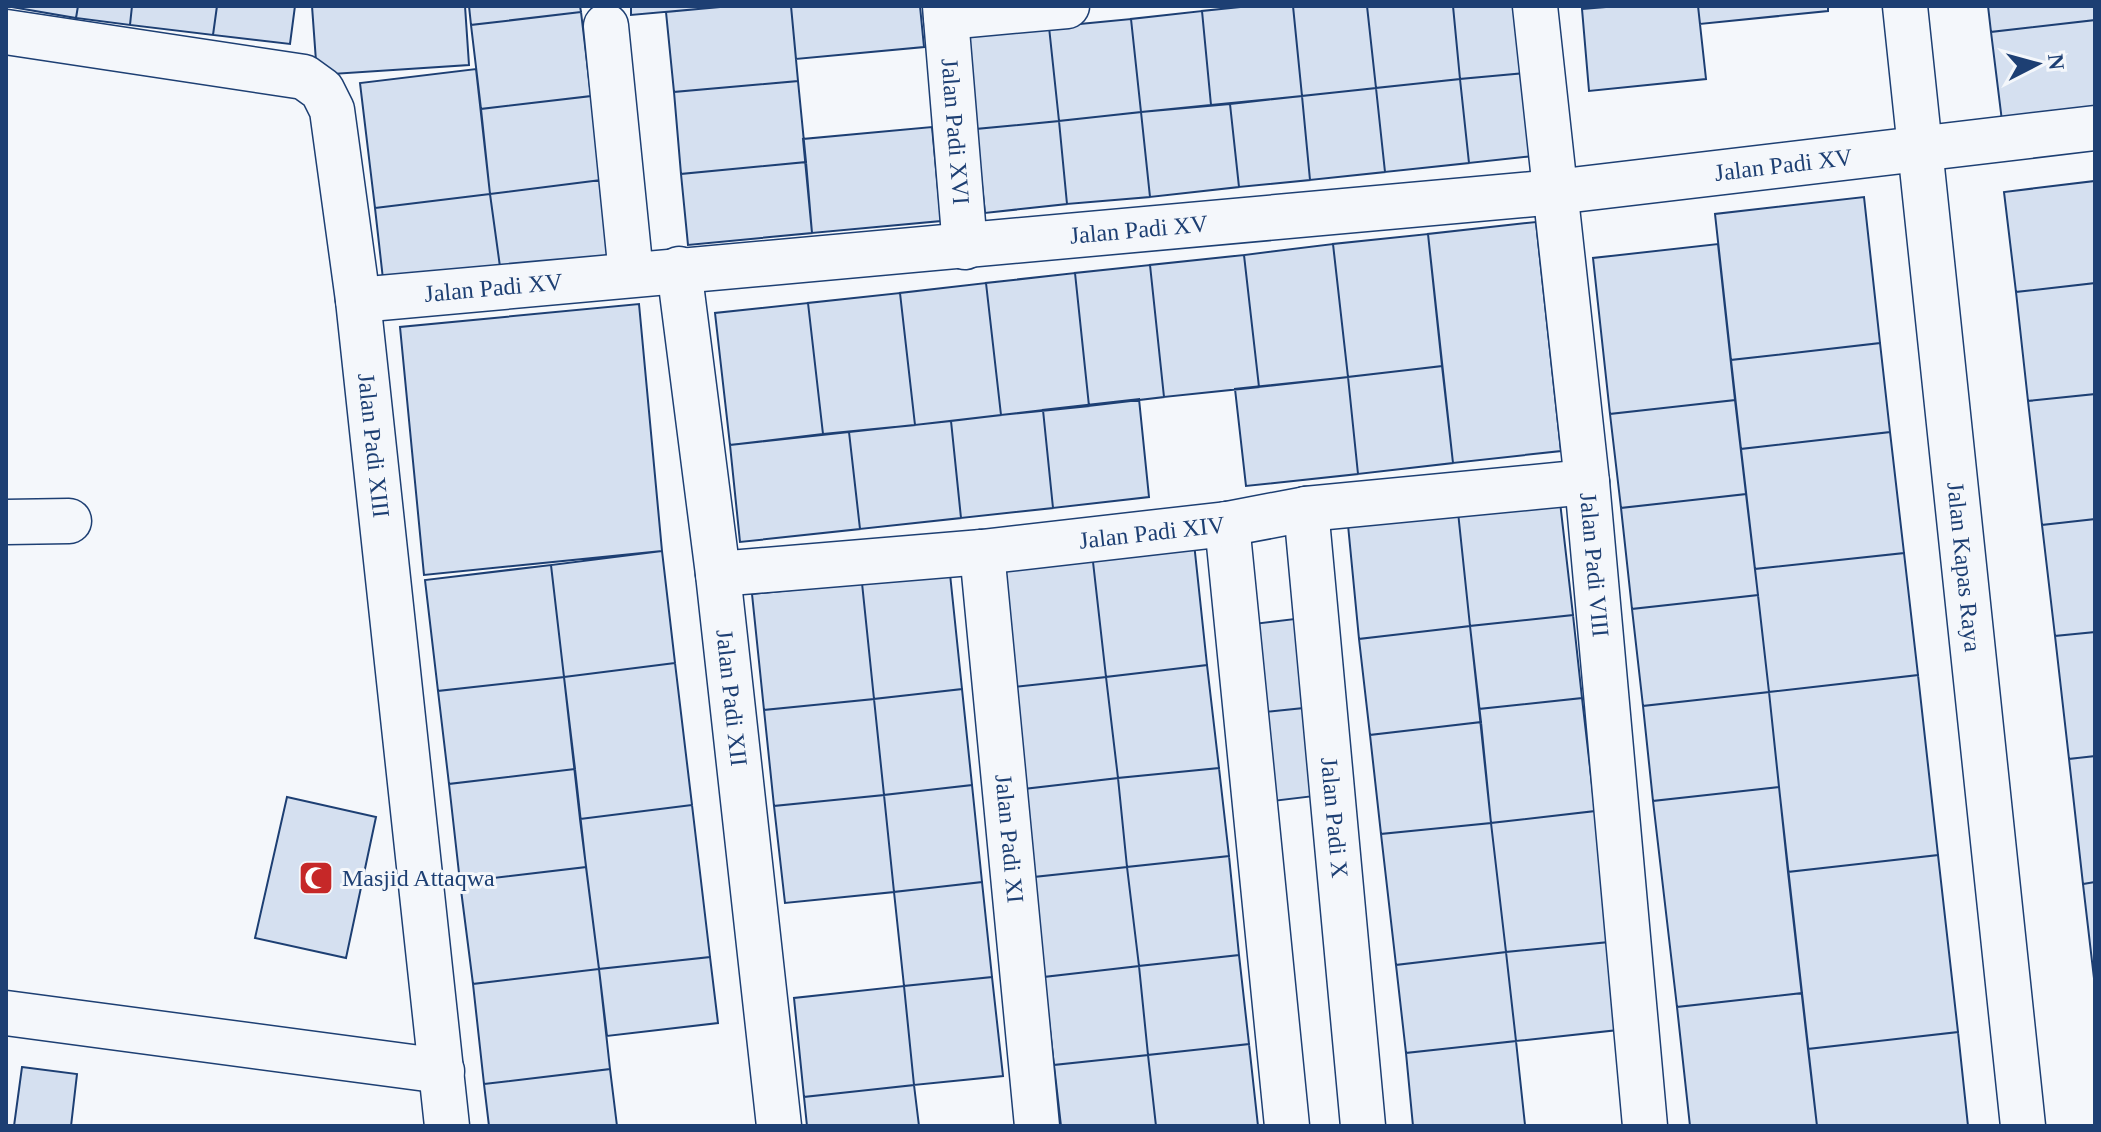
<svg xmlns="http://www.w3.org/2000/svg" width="2101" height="1132" font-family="'Times New Roman',serif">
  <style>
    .building { fill: #d5e0f0; stroke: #1d3f73; stroke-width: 2 }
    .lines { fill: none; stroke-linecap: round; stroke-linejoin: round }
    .minor-casing { stroke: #1d3f73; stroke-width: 47 }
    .minor { stroke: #f4f7fb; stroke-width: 44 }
    .labels { text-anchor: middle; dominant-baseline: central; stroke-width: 6; stroke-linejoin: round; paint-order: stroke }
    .street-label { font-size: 24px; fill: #1d3f73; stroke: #f4f7fb }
    .poi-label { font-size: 24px; fill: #1d3f73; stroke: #f4f7fb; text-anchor: start }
  </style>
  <rect width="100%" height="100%" fill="#f4f7fb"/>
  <path class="building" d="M 6,6 L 78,6 L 76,18 Z
    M 78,6 L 132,6 L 130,25 L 76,18 Z
    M 132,6 L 217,6 L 213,35 L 130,25 Z
    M 217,6 L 295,6 L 290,44 L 213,35 Z
    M 312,6 L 465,6 L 469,65 L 317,75 Z
    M 469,6 L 580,6 L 581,12 L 471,25 Z
    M 631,6 L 731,6 L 631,15 Z
    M 731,6 L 791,6 L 798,81 L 674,92 L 666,12 Z
    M 791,6 L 920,6 L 924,47 L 796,59 Z
    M 1250,6 L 1293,6 L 1302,96 L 1211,105 L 1202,11 Z
    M 1293,6 L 1367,6 L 1376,88 L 1302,96 Z
    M 1367,6 L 1453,6 L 1460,79 L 1376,88 Z
    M 1453,6 L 1518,6 L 1525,73 L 1460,79 Z
    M 1618,6 L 1698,6 L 1706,79 L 1589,91 L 1582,9 Z
    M 1698,6 L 1828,6 L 1828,11 L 1700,24 Z
    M 1988,6 L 2095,6 L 2095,20 L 1991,32 Z
    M 1202,11 L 1211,105 L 1141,112 L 1131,19 Z
    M 581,12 L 591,96 L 481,109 L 471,25 Z
    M 1131,19 L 1141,112 L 1059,121 L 1049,27 Z
    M 2095,20 L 2095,110 L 2002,121 L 1991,32 Z
    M 1049,27 L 1059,121 L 976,129 L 968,36 Z
    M 476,69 L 490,194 L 375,208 L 360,83 Z
    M 1525,73 L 1534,156 L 1469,163 L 1460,79 Z
    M 1460,79 L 1469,163 L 1385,172 L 1376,88 Z
    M 798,81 L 806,162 L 681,174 L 674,92 Z
    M 1376,88 L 1385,172 L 1310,180 L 1302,96 Z
    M 591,96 L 601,180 L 490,194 L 481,109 Z
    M 1302,96 L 1310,180 L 1239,187 L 1230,104 Z
    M 1230,104 L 1239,187 L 1150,197 L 1141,112 Z
    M 1141,112 L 1150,197 L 1067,204 L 1059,121 Z
    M 1059,121 L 1067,204 L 985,213 L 976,129 Z
    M 932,127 L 941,221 L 812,233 L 803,139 Z
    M 806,162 L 812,233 L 688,245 L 681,174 Z
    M 601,180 L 611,261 L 501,274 L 490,194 Z
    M 2095,181 L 2095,283 L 2016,292 L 2004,192 Z
    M 490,194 L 501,274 L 384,288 L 375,208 Z
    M 1864,197 L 1880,343 L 1731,360 L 1715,214 Z
    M 1536,222 L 1561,451 L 1453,463 L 1428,234 Z
    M 1428,234 L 1442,366 L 1348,377 L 1333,244 Z
    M 1333,244 L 1348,377 L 1259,387 L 1244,255 Z
    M 1718,244 L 1735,400 L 1610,414 L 1593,258 Z
    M 1244,255 L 1259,387 L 1164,397 L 1150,265 Z
    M 1150,265 L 1164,397 L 1089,406 L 1075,273 Z
    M 1075,273 L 1089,406 L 1001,415 L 986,283 Z
    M 986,283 L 1001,415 L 915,425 L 900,293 Z
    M 2095,283 L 2095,394 L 2028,401 L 2016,292 Z
    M 900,293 L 915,425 L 823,434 L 808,303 Z
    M 808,303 L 823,434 L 730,445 L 715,313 Z
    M 639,304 L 662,551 L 424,575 L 400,327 Z
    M 1880,343 L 1890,432 L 1741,449 L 1731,360 Z
    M 1442,366 L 1453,463 L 1358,474 L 1348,377 Z
    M 1348,377 L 1358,474 L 1246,486 L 1235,389 Z
    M 2095,394 L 2095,519 L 2042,525 L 2028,401 Z
    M 1139,399 L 1149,497 L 1053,508 L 1043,410 Z
    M 1735,400 L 1746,494 L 1621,508 L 1610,414 Z
    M 1043,410 L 1053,508 L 961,518 L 951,421 Z
    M 951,421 L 961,518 L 860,529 L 849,432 Z
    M 849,432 L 860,529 L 740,542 L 730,445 Z
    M 1890,432 L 1904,553 L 1755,569 L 1741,449 Z
    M 1746,494 L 1758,595 L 1632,609 L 1621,508 Z
    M 1560,502 L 1573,615 L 1470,626 L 1458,512 Z
    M 1458,512 L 1470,626 L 1359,639 L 1348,525 Z
    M 2095,519 L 2095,632 L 2055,636 L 2042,525 Z
    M 1194,543 L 1207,665 L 1106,677 L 1092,553 Z
    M 662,551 L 675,663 L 564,677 L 551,565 Z
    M 1092,553 L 1106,677 L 1013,687 L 999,564 Z
    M 1904,553 L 1918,675 L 1769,692 L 1755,569 Z
    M 551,565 L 564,677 L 438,691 L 425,580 Z
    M 950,574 L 962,689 L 874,699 L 862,583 Z
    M 862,583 L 874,699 L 764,710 L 752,594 Z
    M 1758,595 L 1769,692 L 1643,706 L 1632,609 Z
    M 1573,615 L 1582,698 L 1479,709 L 1470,626 Z
    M 1303,618 L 1313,707 L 1264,712 L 1253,624 Z
    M 1470,626 L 1481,722 L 1370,735 L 1359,639 Z
    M 2095,632 L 2095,756 L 2069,759 L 2055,636 Z
    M 675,663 L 692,805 L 580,819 L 564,677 Z
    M 1207,665 L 1219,768 L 1118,778 L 1106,677 Z
    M 1918,675 L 1938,855 L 1788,872 L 1769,692 Z
    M 564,677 L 575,769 L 449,784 L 438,691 Z
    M 1106,677 L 1118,778 L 1024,789 L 1013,687 Z
    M 962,689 L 972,785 L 884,795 L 874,699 Z
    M 1769,692 L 1779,787 L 1653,801 L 1643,706 Z
    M 1582,698 L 1595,811 L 1491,823 L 1479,709 Z
    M 874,699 L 884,795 L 774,806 L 764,710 Z
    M 1313,707 L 1323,795 L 1273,801 L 1264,712 Z
    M 1481,722 L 1491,823 L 1381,834 L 1370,735 Z
    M 2095,756 L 2095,882 L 2083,884 L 2069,759 Z
    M 1219,768 L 1229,856 L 1127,867 L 1118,778 Z
    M 575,769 L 586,867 L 460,882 L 449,784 Z
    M 1118,778 L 1127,867 L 1034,877 L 1024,789 Z
    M 972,785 L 982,882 L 894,892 L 884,795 Z
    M 1779,787 L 1802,993 L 1677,1007 L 1653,801 Z
    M 884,795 L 894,892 L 785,903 L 774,806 Z
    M 287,797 L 376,817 L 346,958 L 255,938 Z
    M 692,805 L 710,957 L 599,969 L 580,819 Z
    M 1595,811 L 1609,942 L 1506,952 L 1491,823 Z
    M 1491,823 L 1506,952 L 1396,965 L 1381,834 Z
    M 1938,855 L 1958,1032 L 1808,1049 L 1788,872 Z
    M 1229,856 L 1239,955 L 1139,966 L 1127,867 Z
    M 586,867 L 599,969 L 473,984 L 460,882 Z
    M 1127,867 L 1139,966 L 1044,977 L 1034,877 Z
    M 982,882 L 992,977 L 904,986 L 894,892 Z
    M 2095,882 L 2095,987 L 2083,884 Z
    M 1609,942 L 1618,1030 L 1516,1041 L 1506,952 Z
    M 1506,952 L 1516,1041 L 1406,1053 L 1396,965 Z
    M 1239,955 L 1249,1044 L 1148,1055 L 1139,966 Z
    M 710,957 L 718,1023 L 607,1036 L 599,969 Z
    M 1139,966 L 1148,1055 L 1054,1065 L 1044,977 Z
    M 599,969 L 610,1069 L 484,1084 L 473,984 Z
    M 992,977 L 1003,1076 L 914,1085 L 904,986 Z
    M 904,986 L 914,1085 L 804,1097 L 794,998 Z
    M 1802,993 L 1817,1126 L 1690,1126 L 1677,1007 Z
    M 1958,1032 L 1968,1126 L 1817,1126 L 1808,1049 Z
    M 1516,1041 L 1525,1125 L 1413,1126 L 1406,1053 Z
    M 1249,1044 L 1258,1126 L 1156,1126 L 1148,1055 Z
    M 1148,1055 L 1156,1126 L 1061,1126 L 1054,1065 Z
    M 22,1067 L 77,1074 L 71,1126 L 14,1126 Z
    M 610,1069 L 617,1126 L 489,1126 L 484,1084 Z
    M 914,1085 L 919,1126 L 807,1126 L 804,1097 Z"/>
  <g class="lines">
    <g class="minor-casing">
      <g id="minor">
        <path id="s1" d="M 945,6 L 965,247"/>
        <path id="s2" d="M 1535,6 L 1587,482 L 1645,1126"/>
        <path id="s3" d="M 1905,6 L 2023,1126"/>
        <path d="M 946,17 L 1067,6"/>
        <path d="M 606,26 L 631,274"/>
        <path id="s4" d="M 6,32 L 304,77 L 322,90 L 332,110 L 358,300 L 447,1126"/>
        <path id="s5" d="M 679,269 L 718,574 L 779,1126"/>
        <path id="s6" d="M 358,300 L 1555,192 L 2095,128"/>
        <path id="s7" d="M 1306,509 L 1363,1126"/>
        <path d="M 6,522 L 69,521"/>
        <path d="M 1227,524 L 1287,1126"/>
        <path id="s8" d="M 982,552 L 1037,1126"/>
        <path id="s9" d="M 718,574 L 982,552 L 1227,524 L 1306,509 L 1587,482"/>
        <path d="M 6,1013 L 442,1071"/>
      </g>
    </g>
    <use href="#minor" class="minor"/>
  </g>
  <defs>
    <g id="mosque-square" transform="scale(1.8)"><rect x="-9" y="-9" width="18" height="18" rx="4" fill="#c62828" stroke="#f4f7fb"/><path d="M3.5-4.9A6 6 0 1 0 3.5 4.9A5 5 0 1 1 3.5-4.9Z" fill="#fff"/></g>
  </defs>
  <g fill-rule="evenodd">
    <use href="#mosque-square" x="316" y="878"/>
  </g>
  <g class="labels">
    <g class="street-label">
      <text stroke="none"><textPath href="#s1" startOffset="126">Jalan Padi XVI</textPath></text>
      <text stroke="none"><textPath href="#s6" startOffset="1432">Jalan Padi XV</textPath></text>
      <text stroke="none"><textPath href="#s6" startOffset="784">Jalan Padi XV</textPath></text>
      <text stroke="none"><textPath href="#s6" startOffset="136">Jalan Padi XV</textPath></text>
      <text stroke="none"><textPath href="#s4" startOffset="684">Jalan Padi XIII</textPath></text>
      <text stroke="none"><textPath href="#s9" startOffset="436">Jalan Padi XIV</textPath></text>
      <text stroke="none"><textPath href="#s2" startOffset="562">Jalan Padi VIII</textPath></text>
      <text stroke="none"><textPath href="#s3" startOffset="564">Jalan Kapas Raya</textPath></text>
      <text stroke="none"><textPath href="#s5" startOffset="432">Jalan Padi XII</textPath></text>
      <text stroke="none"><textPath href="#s7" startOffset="310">Jalan Padi X</textPath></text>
      <text stroke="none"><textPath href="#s8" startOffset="288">Jalan Padi XI</textPath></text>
    </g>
    <g class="poi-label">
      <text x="342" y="878">Masjid Attaqwa</text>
    </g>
  </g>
  <rect width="2101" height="1132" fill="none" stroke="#1d3f73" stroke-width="16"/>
  <g transform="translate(2037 64) rotate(84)" stroke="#f4f7fb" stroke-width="6" paint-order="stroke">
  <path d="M0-6L14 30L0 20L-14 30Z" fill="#1d3f73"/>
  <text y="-12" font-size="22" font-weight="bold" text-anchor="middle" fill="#1d3f73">N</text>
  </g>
</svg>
